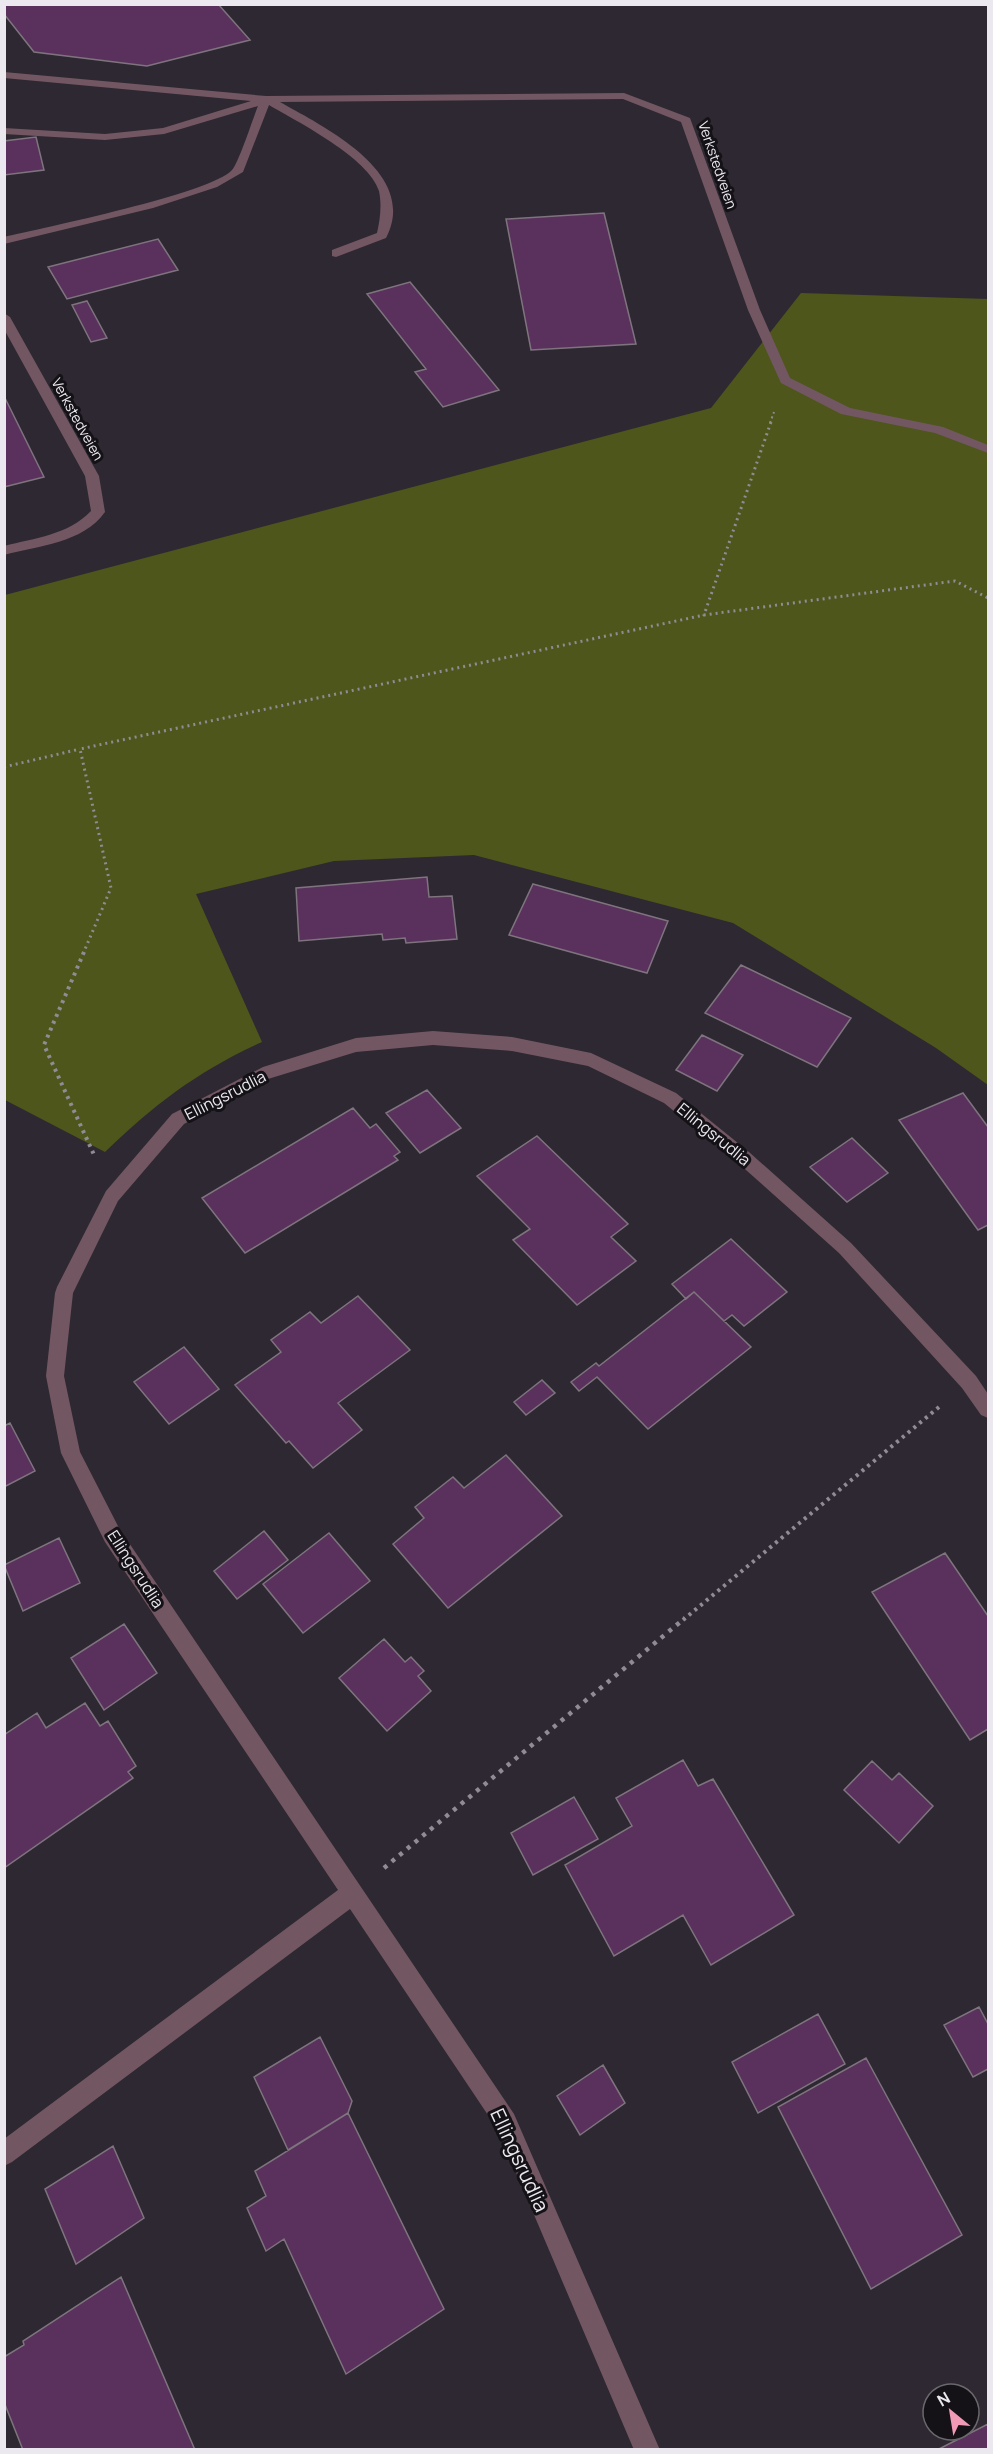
<svg xmlns="http://www.w3.org/2000/svg" width="993" height="2454" font-family="Manrope,sans-serif">
  <style>
    .green { fill: #4e561c }
    .building { fill: #59315c; stroke: #7e747e; stroke-width: 1.5 }
    .lines { fill: none; stroke-linecap: round; stroke-linejoin: round }
    .path-far3 { stroke: #908b94; stroke-width: 2; stroke-dasharray: 2 3; stroke-linecap: butt }
    .path-far2 { stroke: #908b94; stroke-width: 3; stroke-dasharray: 2 4; stroke-linecap: butt }
    .path-far1 { stroke: #908b94; stroke-width: 4; stroke-dasharray: 3 4.5; stroke-linecap: butt }
    .path { stroke: #908b94; stroke-width: 4.5; stroke-dasharray: 4 6; stroke-linecap: butt }
    .lane { fill: #725762; fill-rule: evenodd }
    .street { fill: #725762; fill-rule: evenodd }
    .labels { text-anchor: middle; dominant-baseline: central; stroke-width: 6; stroke-linejoin: round; paint-order: stroke }
    .far-street-label { font-size: 14px; fill: #ece8ef; stroke: #141216 }
    .street-label { font-size: 16px; fill: #ece8ef; stroke: #141216 }
    .near-street-label { font-size: 20px; fill: #ece8ef; stroke: #141216 }
  </style>
  <rect width="100%" height="100%" fill="#2e2832"/>
  <path class="green" d="M 801,293 L 988,299 L 988,1085 L 936,1048 L 733,923 L 474,855 L 334,861 L 196,894 L 262,1042 C 198,1071 155,1104 105,1152 L 5,1100 L 5,595 L 711,408 Z"/>
  <path class="building" d="M 4,4 L 218,4 L 250,40 L 147,66 L 34,52 L 4,14 Z
    M 36,137 L 44,170 L 4,175 L 4,141 Z
    M 604,213 L 636,344 L 531,350 L 506,219 Z
    M 158,239 L 178,270 L 67,299 L 48,267 Z
    M 410,282 L 499,390 L 443,407 L 415,372 L 426,369 L 367,294 Z
    M 87,301 L 107,338 L 91,342 L 72,305 Z
    M 4,396 L 44,477 L 4,487 Z
    M 427,877 L 429,897 L 452,896 L 457,939 L 406,943 L 405,938 L 383,940 L 382,934 L 299,941 L 296,888 Z
    M 533,884 L 668,921 L 647,973 L 509,935 Z
    M 741,965 L 851,1018 L 817,1067 L 705,1013 Z
    M 702,1035 L 743,1055 L 717,1091 L 676,1070 Z
    M 427,1090 L 461,1128 L 420,1153 L 386,1113 Z
    M 963,1093 L 988,1127 L 988,1225 L 978,1230 L 899,1120 Z
    M 353,1108 L 370,1128 L 376,1124 L 400,1152 L 394,1156 L 398,1160 L 245,1253 L 202,1198 Z
    M 537,1136 L 628,1224 L 611,1237 L 636,1261 L 577,1305 L 513,1240 L 530,1229 L 477,1176 Z
    M 852,1138 L 888,1173 L 847,1202 L 810,1167 Z
    M 731,1239 L 787,1292 L 744,1326 L 732,1315 L 724,1321 L 694,1292 L 686,1299 L 672,1284 Z
    M 694,1292 L 751,1347 L 648,1429 L 597,1377 L 579,1391 L 571,1382 L 596,1363 L 599,1366 Z
    M 358,1296 L 410,1350 L 338,1403 L 362,1430 L 313,1468 L 289,1441 L 286,1443 L 235,1385 L 281,1352 L 271,1340 L 310,1312 L 321,1323 Z
    M 184,1347 L 219,1389 L 169,1424 L 134,1382 Z
    M 542,1380 L 555,1393 L 526,1415 L 514,1402 Z
    M 10,1423 L 35,1471 L 4,1487 L 4,1426 Z
    M 506,1455 L 562,1516 L 448,1608 L 393,1544 L 424,1518 L 415,1507 L 453,1477 L 464,1488 Z
    M 264,1531 L 288,1560 L 237,1599 L 214,1571 Z
    M 329,1533 L 370,1581 L 303,1633 L 263,1584 Z
    M 59,1538 L 80,1583 L 23,1611 L 4,1565 Z
    M 945,1553 L 988,1616 L 988,1729 L 970,1740 L 872,1592 Z
    M 124,1624 L 157,1673 L 104,1710 L 71,1658 Z
    M 384,1639 L 405,1662 L 411,1657 L 424,1671 L 418,1676 L 431,1691 L 387,1731 L 339,1678 Z
    M 85,1703 L 100,1726 L 108,1721 L 136,1766 L 128,1772 L 133,1778 L 4,1868 L 4,1735 L 37,1713 L 46,1728 Z
    M 683,1760 L 698,1786 L 713,1779 L 794,1915 L 711,1965 L 683,1915 L 614,1956 L 565,1865 L 632,1826 L 616,1798 Z
    M 872,1761 L 892,1780 L 899,1773 L 933,1806 L 899,1843 L 844,1790 Z
    M 574,1797 L 598,1839 L 533,1875 L 511,1833 Z
    M 979,2007 L 988,2024 L 988,2069 L 973,2077 L 944,2025 Z
    M 818,2014 L 845,2064 L 758,2113 L 732,2062 Z
    M 320,2037 L 352,2101 L 348,2113 L 288,2150 L 254,2077 Z
    M 866,2058 L 962,2235 L 871,2289 L 778,2107 Z
    M 603,2065 L 625,2103 L 580,2135 L 557,2096 Z
    M 348,2113 L 444,2309 L 346,2374 L 284,2239 L 266,2251 L 247,2208 L 266,2196 L 255,2171 Z
    M 113,2146 L 144,2218 L 76,2264 L 45,2189 Z
    M 121,2277 L 195,2450 L 23,2450 L 4,2402 L 4,2357 L 24,2345 L 23,2341 Z
    M 988,2424 L 988,2450 L 937,2450 Z"/>
  <g class="lines">
    <path class="path-far3" d="M 770,423 L 774,412"/>
    <path class="path-far2" d="M 771,422 L 704,615 L 955,581 L 988,598
      M 4,767 L 80,749
      M 83,954 L 111,888 L 80,749 L 704,615"/>
    <path class="path-far1" d="M 84,952 L 44,1045 L 95,1157
      M 683,1620 L 939,1407"/>
    <path class="path" d="M 384,1868 L 685,1618"/>
    <path class="lane" d="M 4,72 L 266,96 L 624,93 L 690,118 L 760,310 L 790,378 L 850,408 L 943,427 L 988,445 L 988,453 L 935,433 L 841,414 L 781,383 L 748,310 L 681,122 L 623,99 L 280,102 C 324,127 420,173 386,238 L 336,257 L 332,256 L 332,250 L 377,233 C 380,220 382,205 379,191 C 369,158 298,122 269,105 L 243,172 L 217,187 L 153,208 L 4,244 L 4,237 C 43,228 212,193 232,170 C 239,162 253,118 258,106 L 164,134 L 105,140 L 4,134 L 4,128 L 105,134 L 163,128 L 251,101 L 4,78 Z
      M 4,313 L 10,317 L 99,476 L 105,512 C 83,543 38,546 4,555 L 4,546 C 35,538 68,535 91,511 L 85,476 L 4,329 Z"/>
    <path class="street" d="M 433,1031 L 512,1037 L 591,1053 L 676,1093 L 749,1152 L 851,1243 L 976,1376 L 988,1394 L 988,1418 L 981,1415 L 962,1388 L 839,1253 L 737,1162 L 664,1103 L 588,1066 L 512,1051 L 433,1045 L 356,1052 L 268,1079 L 184,1124 L 118,1201 L 73,1293 L 64,1376 L 80,1452 L 119,1528 L 514,2114 L 660,2450 L 634,2450 L 498,2130 L 350,1909 L 12,2162 L 4,2166 L 4,2139 L 338,1890 L 105,1542 L 61,1453 L 46,1376 L 55,1293 L 57,1287 L 106,1191 L 172,1114 L 263,1067 L 356,1038 Z"/>
  </g>
  <g class="labels">
    <g class="far-street-label">
      <text transform="translate(718 165) rotate(71)">Verkstedveien</text>
      <text transform="translate(78 419) rotate(61)">Verkstedveien</text>
    </g>
    <g class="street-label">
      <text transform="translate(225 1095) rotate(-27)">Ellingsrudlia</text>
      <text transform="translate(714 1134) rotate(39)">Ellingsrudlia</text>
      <text transform="translate(136 1569) rotate(57)">Ellingsrudlia</text>
    </g>
    <g class="near-street-label">
      <text transform="translate(520 2160) rotate(65)">Ellingsrudlia</text>
    </g>
  </g>
  <rect width="993" height="2454" fill="none" stroke="#ece8ef" stroke-width="12"/>
  <g transform="translate(951 2412) rotate(330)"><circle r="28" fill="#141216" stroke="#6a686d" stroke-width="1.5"/>
  <path d="M0-4.5L10 22L0 15L-10 22Z" fill="#f09ab5"/>
  <text y="-9" font-size="16" font-weight="bold" text-anchor="middle" fill="#ece8ef">N</text>
  </g>
</svg>
